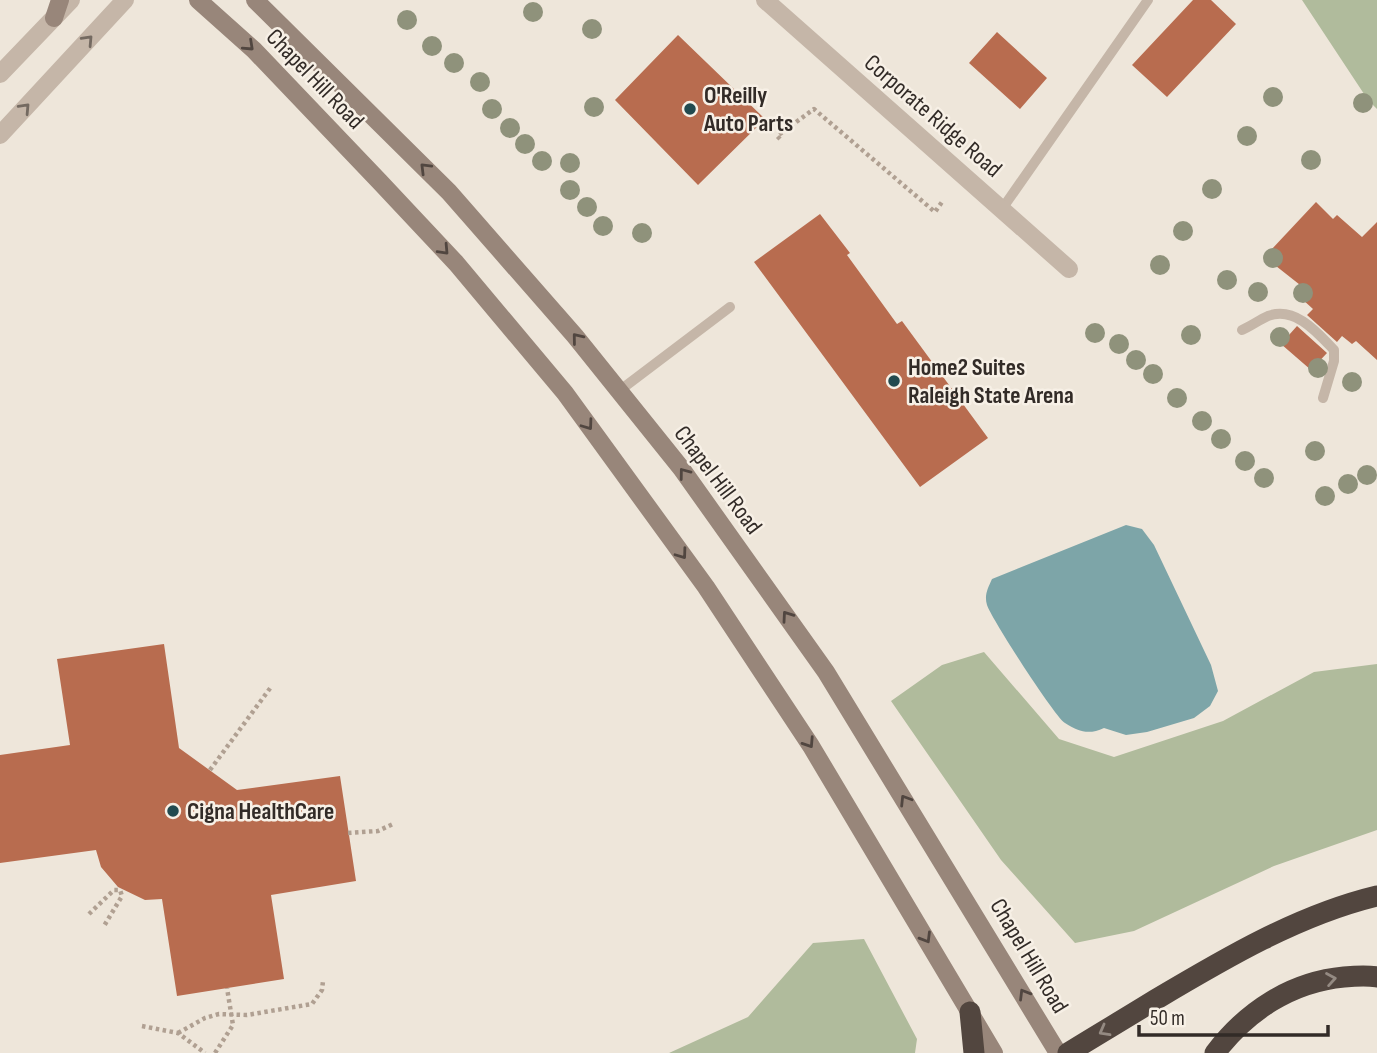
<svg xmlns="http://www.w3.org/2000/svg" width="1377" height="1053" font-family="'Sofia Sans Condensed',sans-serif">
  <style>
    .green { fill: #b0bb9c }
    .water { fill: #7da5a8 }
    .building { fill: #b86c4f }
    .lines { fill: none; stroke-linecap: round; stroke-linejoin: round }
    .path { stroke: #b0a092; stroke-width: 4.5; stroke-dasharray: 3.5 3.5; stroke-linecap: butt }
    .service { stroke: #c5b6a8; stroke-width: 10 }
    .minor { stroke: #c5b6a8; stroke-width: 18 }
    .tertiary { stroke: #c5b6a8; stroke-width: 18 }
    .secondary { stroke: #98867a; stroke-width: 18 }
    .motorway { stroke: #52463f; stroke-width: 21 }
    .tree { fill: #8f927b }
    .oneway { stroke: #746a61 }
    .oneway2 { stroke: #514640 }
    .oneway3 { stroke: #948a82 }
    .poi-dot { fill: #224a4f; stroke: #f7f0e6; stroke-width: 2.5 }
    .labels { text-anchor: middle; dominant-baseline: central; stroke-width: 5; stroke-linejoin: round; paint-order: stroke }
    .street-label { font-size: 24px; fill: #322b27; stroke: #f7f0e6 }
    .poi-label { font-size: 24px; font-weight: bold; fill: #322b27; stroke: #f7f0e6; text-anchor: start }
  </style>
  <rect width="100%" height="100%" fill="#eee6da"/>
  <path class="green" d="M 1302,0 L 1377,0 L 1377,109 L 1368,100 Z
    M 984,652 L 1059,739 L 1114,757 L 1223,721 L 1314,672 L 1377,664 L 1377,830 L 1274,866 L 1134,931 L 1075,943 L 1001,860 L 891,701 L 942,665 Z
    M 864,939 L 917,1039 L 915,1053 L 669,1053 L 748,1017 L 813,943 Z"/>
  <path class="water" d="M 1126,525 L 1142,529 L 1154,545 L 1211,665 L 1218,691 L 1210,706 L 1194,718 L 1147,732 L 1126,735 L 1104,728 C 1089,735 1079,732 1065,723 C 1055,717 991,618 987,605 C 984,595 988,588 992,579 Z"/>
  <path class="building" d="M 1193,0 L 1211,0 L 1236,24 L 1167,97 L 1132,65 Z
    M 997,32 L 1047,78 L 1020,109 L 969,63 Z
    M 678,35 L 765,119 L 698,185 L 615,100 Z
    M 1316,202 L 1333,219 L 1337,215 L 1362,237 L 1377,222 L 1377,360 L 1356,341 L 1352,344 L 1342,336 L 1337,342 L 1307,315 L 1313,309 L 1302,299 L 1309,292 L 1276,266 L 1282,260 L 1271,250 Z
    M 820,214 L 850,253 L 847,255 L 897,324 L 902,321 L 988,438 L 920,487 L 754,262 Z
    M 1297,326 L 1327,353 L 1311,370 L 1281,344 Z
    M 164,644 L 179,748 L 237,790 L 340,776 L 356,881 L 271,895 L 284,979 L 177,996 L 162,899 L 145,900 L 118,887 L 101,867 L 96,850 L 0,863 L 0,755 L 70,745 L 57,659 Z"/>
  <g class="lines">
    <path class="path" d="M 780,139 L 777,136 L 814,109 L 935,212 L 942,202
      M 210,770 L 271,687
      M 348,833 L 378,831 L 395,823
      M 89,914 L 114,890 L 120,890 L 122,896 L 104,926
      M 142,1026 L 178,1033 L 205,1053
      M 178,1033 L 205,1018 L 219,1014 L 247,1015 L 312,1004 L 322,990 L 323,981
      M 215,1053 L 233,1025 L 227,988"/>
    <path class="service" d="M 1002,209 L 1148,0
      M 1242,330 C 1251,326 1259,320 1268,316 C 1295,306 1317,332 1334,350 L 1334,361 L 1323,398
      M 619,391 L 730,307"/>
    <path class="minor" d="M 765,0 L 1069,269"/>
    <path class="tertiary" d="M 0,74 L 71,0
      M 0,135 L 125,0"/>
    <path class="secondary" d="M 198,0 L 254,50 L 380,182 L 456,263 L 565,393 L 706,587 L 811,746 L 994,1053
      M 255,0 L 449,192 L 575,336 L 681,468 L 826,672 L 1058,1053
      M 54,18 L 60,0"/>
    <path class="motorway" d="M 970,1012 L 974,1053
      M 1068,1053 C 1097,1035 1126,1018 1155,1000 C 1224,959 1298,915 1377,896
      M 1215,1053 C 1247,1011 1291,982 1344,977 C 1355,976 1366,975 1377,977"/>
  </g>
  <g class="tree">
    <circle cx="533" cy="12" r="10"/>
    <circle cx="407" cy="20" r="10"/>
    <circle cx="592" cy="29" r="10"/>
    <circle cx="432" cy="46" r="10"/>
    <circle cx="454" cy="63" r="10"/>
    <circle cx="480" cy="82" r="10"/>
    <circle cx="1273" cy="97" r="10"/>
    <circle cx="1363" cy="103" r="10"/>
    <circle cx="594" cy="107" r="10"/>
    <circle cx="492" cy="109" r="10"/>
    <circle cx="510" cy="128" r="10"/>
    <circle cx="1247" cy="136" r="10"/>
    <circle cx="525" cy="144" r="10"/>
    <circle cx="1311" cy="160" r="10"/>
    <circle cx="542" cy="161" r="10"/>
    <circle cx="570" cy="163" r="10"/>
    <circle cx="1212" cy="189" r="10"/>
    <circle cx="570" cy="190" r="10"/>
    <circle cx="587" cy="207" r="10"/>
    <circle cx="603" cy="226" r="10"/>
    <circle cx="1183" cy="231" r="10"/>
    <circle cx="642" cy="233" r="10"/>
    <circle cx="1273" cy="258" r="10"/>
    <circle cx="1160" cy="265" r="10"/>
    <circle cx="1227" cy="280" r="10"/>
    <circle cx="1258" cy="292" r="10"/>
    <circle cx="1303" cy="293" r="10"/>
    <circle cx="1095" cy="333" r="10"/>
    <circle cx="1191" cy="335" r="10"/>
    <circle cx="1280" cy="337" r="10"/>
    <circle cx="1119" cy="344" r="10"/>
    <circle cx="1136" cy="360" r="10"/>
    <circle cx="1318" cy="368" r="10"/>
    <circle cx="1153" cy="374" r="10"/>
    <circle cx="1352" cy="382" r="10"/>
    <circle cx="1177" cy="398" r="10"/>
    <circle cx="1202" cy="421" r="10"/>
    <circle cx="1221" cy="439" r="10"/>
    <circle cx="1315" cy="451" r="10"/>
    <circle cx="1245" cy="461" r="10"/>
    <circle cx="1367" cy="475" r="10"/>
    <circle cx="1264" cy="478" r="10"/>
    <circle cx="1348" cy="484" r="10"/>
    <circle cx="1325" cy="496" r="10"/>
  </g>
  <defs><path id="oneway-chevron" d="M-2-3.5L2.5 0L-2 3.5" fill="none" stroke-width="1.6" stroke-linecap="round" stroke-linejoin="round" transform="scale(1.75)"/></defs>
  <g class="oneway">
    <use href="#oneway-chevron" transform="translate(88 40) rotate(-47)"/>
    <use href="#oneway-chevron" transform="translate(25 108) rotate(-47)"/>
  </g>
  <g class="oneway2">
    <use href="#oneway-chevron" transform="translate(249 46) rotate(43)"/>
    <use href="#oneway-chevron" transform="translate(425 168) rotate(-135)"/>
    <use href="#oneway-chevron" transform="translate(444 250) rotate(47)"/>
    <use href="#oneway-chevron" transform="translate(577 338) rotate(-129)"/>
    <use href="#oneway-chevron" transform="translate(588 425) rotate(54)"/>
    <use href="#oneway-chevron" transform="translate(684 473) rotate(-127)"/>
    <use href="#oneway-chevron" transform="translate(682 554) rotate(54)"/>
    <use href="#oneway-chevron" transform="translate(787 616) rotate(-125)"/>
    <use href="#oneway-chevron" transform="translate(809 743) rotate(57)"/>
    <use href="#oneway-chevron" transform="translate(905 800) rotate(-122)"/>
    <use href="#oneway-chevron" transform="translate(926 938) rotate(59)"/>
    <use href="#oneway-chevron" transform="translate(1024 994) rotate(-121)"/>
  </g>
  <g class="oneway3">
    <use href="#oneway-chevron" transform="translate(1331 979) rotate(-10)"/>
    <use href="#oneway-chevron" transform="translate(1104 1031) rotate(151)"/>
  </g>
  <g class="poi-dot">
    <circle cx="690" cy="109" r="7"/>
    <circle cx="894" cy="381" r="7"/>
    <circle cx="173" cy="811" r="7"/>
  </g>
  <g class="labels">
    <g class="street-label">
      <text transform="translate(315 79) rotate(46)">Chapel Hill Road</text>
      <text transform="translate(933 116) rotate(41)">Corporate Ridge Road</text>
      <text transform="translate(718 480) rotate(53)">Chapel Hill Road</text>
      <text transform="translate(1029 956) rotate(59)">Chapel Hill Road</text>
    </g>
    <g class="poi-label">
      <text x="704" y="95">O'Reilly<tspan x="704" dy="28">Auto Parts</tspan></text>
      <text x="908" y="367">Home2 Suites<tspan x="908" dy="28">Raleigh State Arena</tspan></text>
      <text x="187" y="811">Cigna HealthCare</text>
    </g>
  </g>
  <path d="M1139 1025v10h189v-10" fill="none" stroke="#322b27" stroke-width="3.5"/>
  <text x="1150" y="1025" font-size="21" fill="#322b27" stroke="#f7f0e6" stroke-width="5" paint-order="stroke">50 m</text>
</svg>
